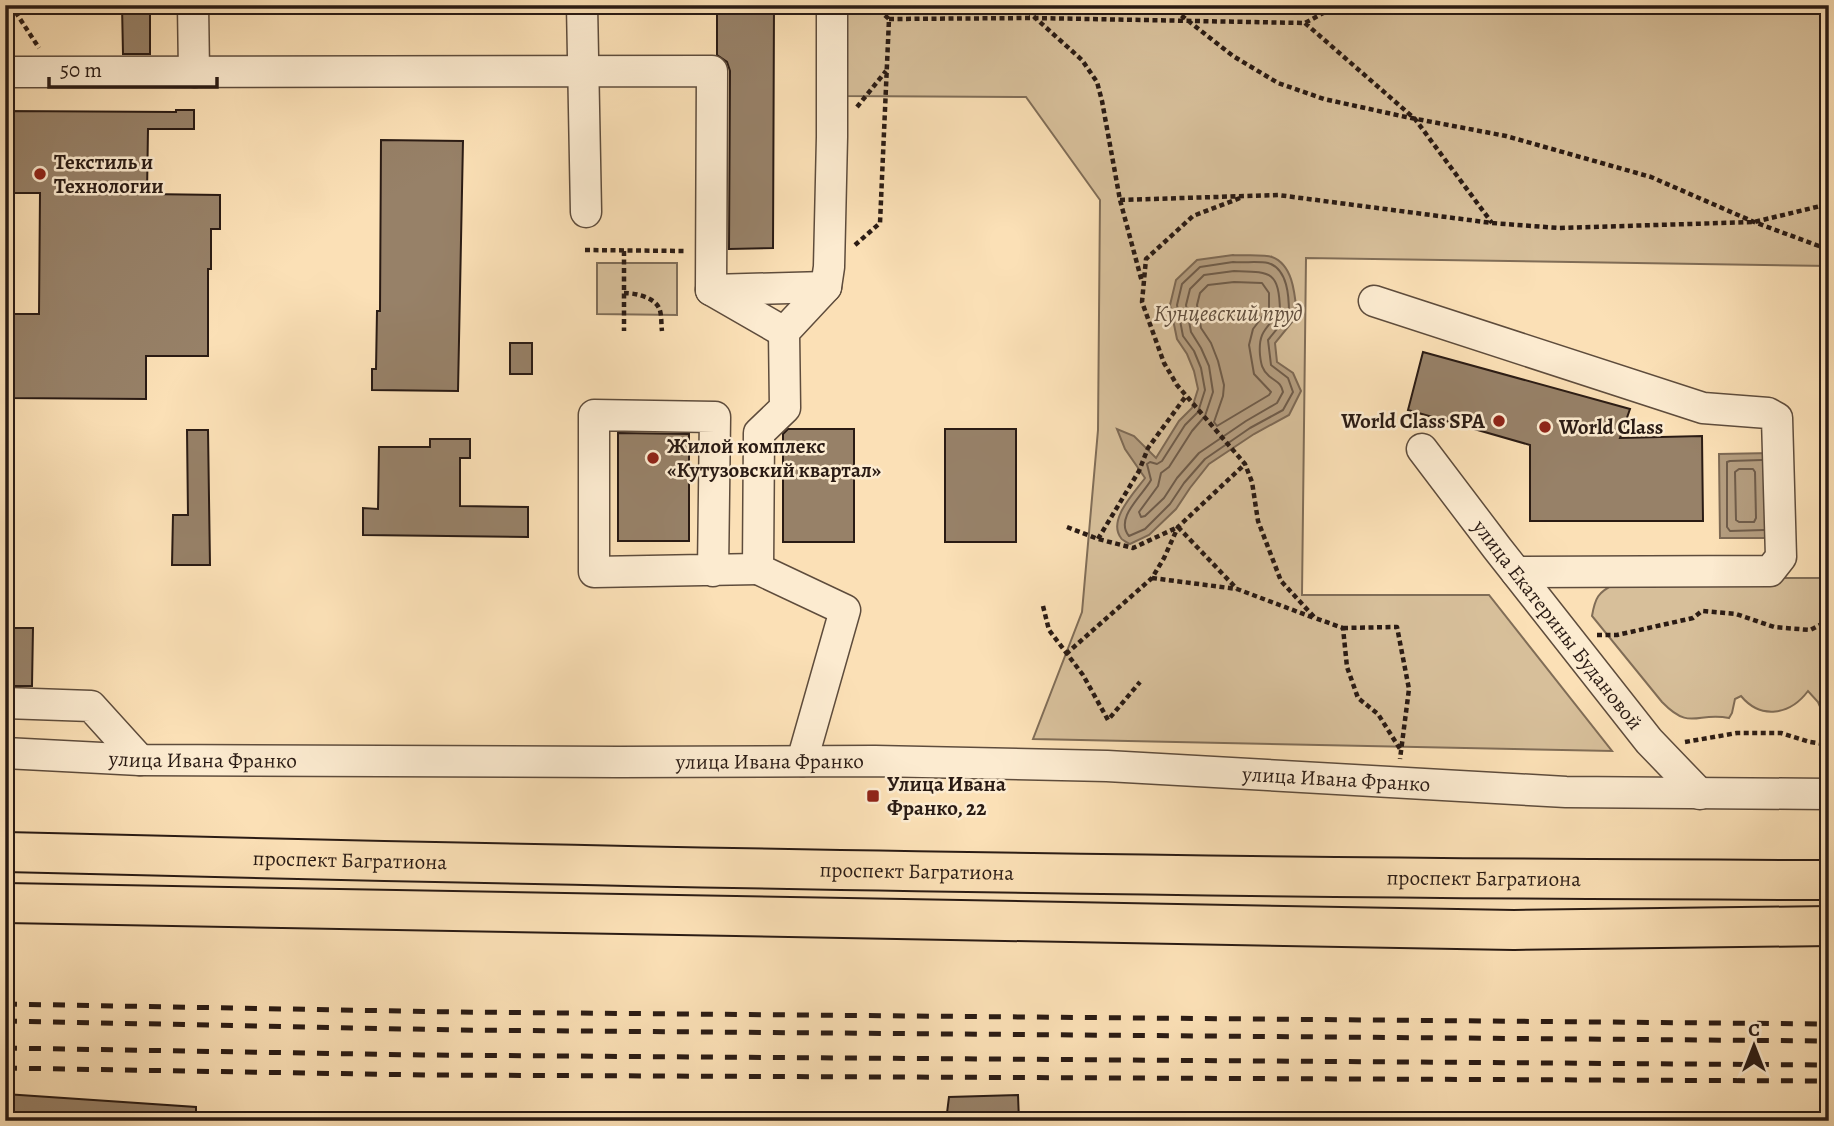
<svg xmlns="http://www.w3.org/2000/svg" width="1834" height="1126" font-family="Alegreya,serif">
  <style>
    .green { fill: #d7bf9a; stroke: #806d57; stroke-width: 2 }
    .water { fill: #b49d7f; stroke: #7d6954; stroke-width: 2 }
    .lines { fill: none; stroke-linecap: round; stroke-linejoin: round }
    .shore { stroke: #6f5c4a; stroke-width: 2 }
    .building { fill: #978168; stroke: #2a1b14; stroke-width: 2 }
    .minor-casing { stroke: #5e4c3c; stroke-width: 33 }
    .major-casing { stroke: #2a1b14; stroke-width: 42 }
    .path { stroke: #2a1b14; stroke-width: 4.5; stroke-dasharray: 5 3.5; stroke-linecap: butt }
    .minor { stroke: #fcebd0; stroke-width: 30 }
    .major { stroke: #fbe0b6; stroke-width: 38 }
    .rail { stroke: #2a1b14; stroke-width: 5; stroke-dasharray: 12 12; stroke-linecap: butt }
    .poi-dot { fill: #8f2418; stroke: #fcebd0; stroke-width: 2.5 }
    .labels { text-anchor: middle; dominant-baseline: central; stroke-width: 5; stroke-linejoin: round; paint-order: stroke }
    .poi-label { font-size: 21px; font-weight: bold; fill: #2a1b14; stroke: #fcebd0; text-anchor: start }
    .street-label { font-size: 21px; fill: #2a1b14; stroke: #fcebd0 }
    .water-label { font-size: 23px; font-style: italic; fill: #614f3f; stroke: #fcebd0 }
  </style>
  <rect width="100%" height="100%" fill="#fbe0b6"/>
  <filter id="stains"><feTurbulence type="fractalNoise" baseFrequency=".00286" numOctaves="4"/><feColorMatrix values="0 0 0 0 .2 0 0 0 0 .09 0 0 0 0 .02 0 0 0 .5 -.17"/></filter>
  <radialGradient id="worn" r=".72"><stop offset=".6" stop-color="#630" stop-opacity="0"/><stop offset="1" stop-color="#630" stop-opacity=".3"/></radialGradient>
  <path class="green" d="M 842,5 L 1829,5 L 1829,266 L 1306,258 L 1302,595 L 1489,595 L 1612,751 L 1033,739 L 1082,612 L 1098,430 L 1100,200 L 1026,97 L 842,96 Z
    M 597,263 L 677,263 L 677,315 L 597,314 Z
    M 1829,576 L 1829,721 L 1824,716 L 1818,702 L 1808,691 C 1790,715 1761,720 1741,696 L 1735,699 L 1732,713 L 1729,718 C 1697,711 1691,732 1662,702 L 1592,616 C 1595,598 1598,592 1615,584 L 1763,578 L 1821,578 Z"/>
  <path class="water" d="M 1233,255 C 1241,256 1266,254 1272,257 C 1294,265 1295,297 1297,316 L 1275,343 L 1277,362 L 1293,373 L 1301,391 L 1289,415 L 1254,434 L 1209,464 L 1190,488 L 1176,509 L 1149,535 L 1130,544 C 1129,544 1121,539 1121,538 C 1107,520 1135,492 1145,478 L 1125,449 L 1117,429 L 1134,436 L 1156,458 L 1179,421 L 1192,408 L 1198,389 L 1194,371 L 1187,354 L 1177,339 L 1170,305 L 1176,280 L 1197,260 Z
    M 1771,453 L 1772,538 L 1720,538 L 1719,454 Z"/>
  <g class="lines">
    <path class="shore" d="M 1233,262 C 1244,263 1258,261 1268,263 C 1288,269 1289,297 1289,314 L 1268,340 L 1271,365 L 1288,378 L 1293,392 L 1283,410 L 1250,428 L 1205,459 L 1184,483 L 1170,504 L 1145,529 L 1129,536 C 1114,518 1143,495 1151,480 L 1147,464 L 1150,462 L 1157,464 L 1162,461 L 1185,425 L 1198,412 L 1205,390 L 1201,368 L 1194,351 L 1183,336 L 1177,305 L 1182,284 L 1200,267 Z
      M 1234,271 C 1270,272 1279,270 1280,311 C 1267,329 1258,331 1260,355 C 1261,364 1262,370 1269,376 C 1276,382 1281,382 1283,392 L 1277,403 L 1246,421 L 1199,453 L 1177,478 L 1164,498 L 1145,516 L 1141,517 L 1139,512 L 1158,486 L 1161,473 L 1169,467 L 1192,431 L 1205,416 L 1213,392 L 1209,366 L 1201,348 L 1191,332 L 1186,305 L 1190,289 L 1204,275 Z
      M 1234,282 L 1262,283 L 1269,293 L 1269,308 L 1253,329 L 1249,345 L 1254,374 L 1271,392 L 1269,395 L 1217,426 L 1214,422 L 1223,396 L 1224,385 L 1218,361 L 1211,343 L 1201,328 L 1197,305 L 1200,293 L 1208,285 Z
      M 1762,460 L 1730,461 L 1727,462 L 1727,527 L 1730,531 L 1764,530
      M 1739,469 L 1753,469 L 1755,472 L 1756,518 L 1754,522 L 1739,522 L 1736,520 L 1735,472 Z"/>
  </g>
  <path class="building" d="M 122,5 L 150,5 L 150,54 L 123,54 Z
    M 717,5 L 774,5 L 773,248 L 729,249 L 730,71 L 727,62 L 717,55 Z
    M 176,110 L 194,110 L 194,129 L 148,129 L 147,194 L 220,195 L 220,229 L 211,229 L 211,269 L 208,269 L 208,356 L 146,356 L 146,399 L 5,398 L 5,314 L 39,314 L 40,193 L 5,193 L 5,111 L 176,112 Z
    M 381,140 L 463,141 L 458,391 L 372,390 L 372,369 L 376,369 L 377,311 L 380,311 Z
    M 510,343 L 532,343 L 532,374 L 510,374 Z
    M 1423,352 L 1630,409 L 1620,438 L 1702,436 L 1703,521 L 1530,521 L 1530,445 L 1408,410 Z
    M 788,429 L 854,429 L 854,542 L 783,542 L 783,434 Z
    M 945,429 L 1016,429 L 1016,542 L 945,542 Z
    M 187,430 L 208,430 L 210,565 L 172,565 L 173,515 L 188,515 Z
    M 618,433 L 689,434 L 689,541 L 618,541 Z
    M 430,439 L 470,439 L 470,458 L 460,458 L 460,506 L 528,507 L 528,537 L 363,535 L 363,508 L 378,509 L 379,447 L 430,447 Z
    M 5,628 L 33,628 L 32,686 L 5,686 Z
    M 5,1094 L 196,1107 L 196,1121 L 75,1121 L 5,1116 Z
    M 1018,1095 L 1019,1121 L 946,1121 L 949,1097 Z"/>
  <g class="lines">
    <g class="minor-casing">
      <g id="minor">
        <path d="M 193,5 L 194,72"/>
        <path d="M 582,5 L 586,212"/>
        <path d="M 5,72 L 712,71 L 711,290 L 784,332"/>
        <path d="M 711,290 L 826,287"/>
        <path d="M 1374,301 L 1703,408 L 1768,413 L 1777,418 L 1781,557 L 1770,571 L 1516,572"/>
        <path id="s1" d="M 1422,449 L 1497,548 L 1649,741 L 1700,794"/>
        <path d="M 713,571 L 715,417 L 594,415 L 594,572 L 758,569"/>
        <path d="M 5,703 L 91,706 L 140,760"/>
        <path id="s2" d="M 5,753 L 140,760 L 619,762 L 875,761 L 1107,766 L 1566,792 L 1829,794"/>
        <path d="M 802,761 L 845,610 L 758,569 L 759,433 L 785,408 L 784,332 L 826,287 L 829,267 L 832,137 L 832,5"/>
      </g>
    </g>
    <g class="major-casing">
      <g id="major">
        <path id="s3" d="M 5,852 C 613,867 1221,879 1829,880"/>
        <path d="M 5,903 L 1514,930 L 1829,926"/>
      </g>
    </g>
    <path class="path" d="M 11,5 L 39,48
      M 1021,5 L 1082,60 L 1097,82 L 1102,101 L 1120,200 L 1142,282
      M 1168,5 L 1233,56 L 1278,83 L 1324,99 L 1406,117 L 1506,136 L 1651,177 L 1754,222 L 1819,246 L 1829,247
      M 1703,5 L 1733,8 L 1752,5
      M 889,19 L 1034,18 L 1305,23 L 1338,5
      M 1305,23 L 1415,119 L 1492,223
      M 857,107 L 886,71
      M 1240,198 L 1193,216 L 1146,259 L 1142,302 L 1164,363 L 1177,385 L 1245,464 L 1252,482 L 1258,521 L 1281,581 L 1315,618 L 1343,628 L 1347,667 L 1358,698 L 1378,714 L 1400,749
      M 1120,200 L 1278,195 L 1492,223 L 1559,228 L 1754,222 L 1829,204
      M 855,245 L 880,223 L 889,19 L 873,5
      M 585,250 L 686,251
      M 624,251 L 624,331
      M 624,293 C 635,293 654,297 659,308 C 662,314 661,325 662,331
      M 1067,527 L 1098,539 L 1133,548 L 1178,527 L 1237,589
      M 1098,539 L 1139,471 L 1148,448 L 1186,396
      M 1152,578 L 1237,589 L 1314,618
      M 1043,606 L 1049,630 L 1083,675 L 1108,720 L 1140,682
      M 1343,628 L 1397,627 L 1409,689 L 1400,759
      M 1597,635 L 1617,635 L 1693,618 L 1702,611 L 1736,614 L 1774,627 L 1810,630 L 1822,624 L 1829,624
      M 1066,654 L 1152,578 L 1164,558 L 1178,527 L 1245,464
      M 1685,742 L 1737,733 L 1781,733 L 1810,742 L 1829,745"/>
    <use href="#minor" class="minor"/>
    <use href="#major" class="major"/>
    <path class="rail" d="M 5,1004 L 456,1012 L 1829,1024
      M 5,1021 L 457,1030 L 1829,1041
      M 5,1048 L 423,1055 L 1829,1065
      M 5,1068 L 425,1075 L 1829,1081"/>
  </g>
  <g class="poi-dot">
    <circle cx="40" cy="174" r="7"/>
    <circle cx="1499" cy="421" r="7"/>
    <circle cx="1545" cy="427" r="7"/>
    <circle cx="653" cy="458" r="7"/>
    <rect x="866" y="789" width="14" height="14" rx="3.5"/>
  </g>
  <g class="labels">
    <g class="poi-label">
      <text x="54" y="162">Текстиль и<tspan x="54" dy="24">Технологии</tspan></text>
      <text x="1485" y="421" text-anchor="end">World Class SPA</text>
      <text x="1559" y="427">World Class</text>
      <text x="667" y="446">Жилой комплекс<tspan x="667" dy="24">«Кутузовский квартал»</tspan></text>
      <text x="887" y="784">Улица Ивана<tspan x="887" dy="24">Франко, 22</tspan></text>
    </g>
    <g class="street-label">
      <text stroke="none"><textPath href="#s1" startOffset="222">улица Екатерины Будановой</textPath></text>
      <text stroke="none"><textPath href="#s2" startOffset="198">улица Ивана Франко</textPath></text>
      <text stroke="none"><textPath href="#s2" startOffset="765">улица Ивана Франко</textPath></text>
      <text stroke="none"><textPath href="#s2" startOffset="1332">улица Ивана Франко</textPath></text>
      <text stroke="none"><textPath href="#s3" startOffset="345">проспект Багратиона</textPath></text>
      <text stroke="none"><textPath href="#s3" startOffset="912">проспект Багратиона</textPath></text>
      <text stroke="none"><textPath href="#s3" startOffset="1479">проспект Багратиона</textPath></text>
    </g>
    <g class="water-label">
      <text x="1228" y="313">Кунцевский пруд</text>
    </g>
  </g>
  <rect width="1834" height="1126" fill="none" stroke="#fbe0b6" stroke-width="28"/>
  <rect x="7" y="7" width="1820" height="1112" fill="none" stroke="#2a1b14" stroke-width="3.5"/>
  <rect x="14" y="14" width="1806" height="1098" fill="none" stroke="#2a1b14" stroke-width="2"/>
  <g transform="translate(1754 1046)" stroke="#fcebd0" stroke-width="5" paint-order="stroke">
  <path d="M0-5L12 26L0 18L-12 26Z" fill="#2a1b14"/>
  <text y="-10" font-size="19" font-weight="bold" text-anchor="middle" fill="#2a1b14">С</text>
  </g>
  <path d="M49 77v10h168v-10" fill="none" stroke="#2a1b14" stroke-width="3.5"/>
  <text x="60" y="77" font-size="21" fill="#2a1b14" stroke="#fcebd0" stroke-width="5" paint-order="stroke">50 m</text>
  <rect width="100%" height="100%" filter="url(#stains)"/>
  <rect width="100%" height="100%" fill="url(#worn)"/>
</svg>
